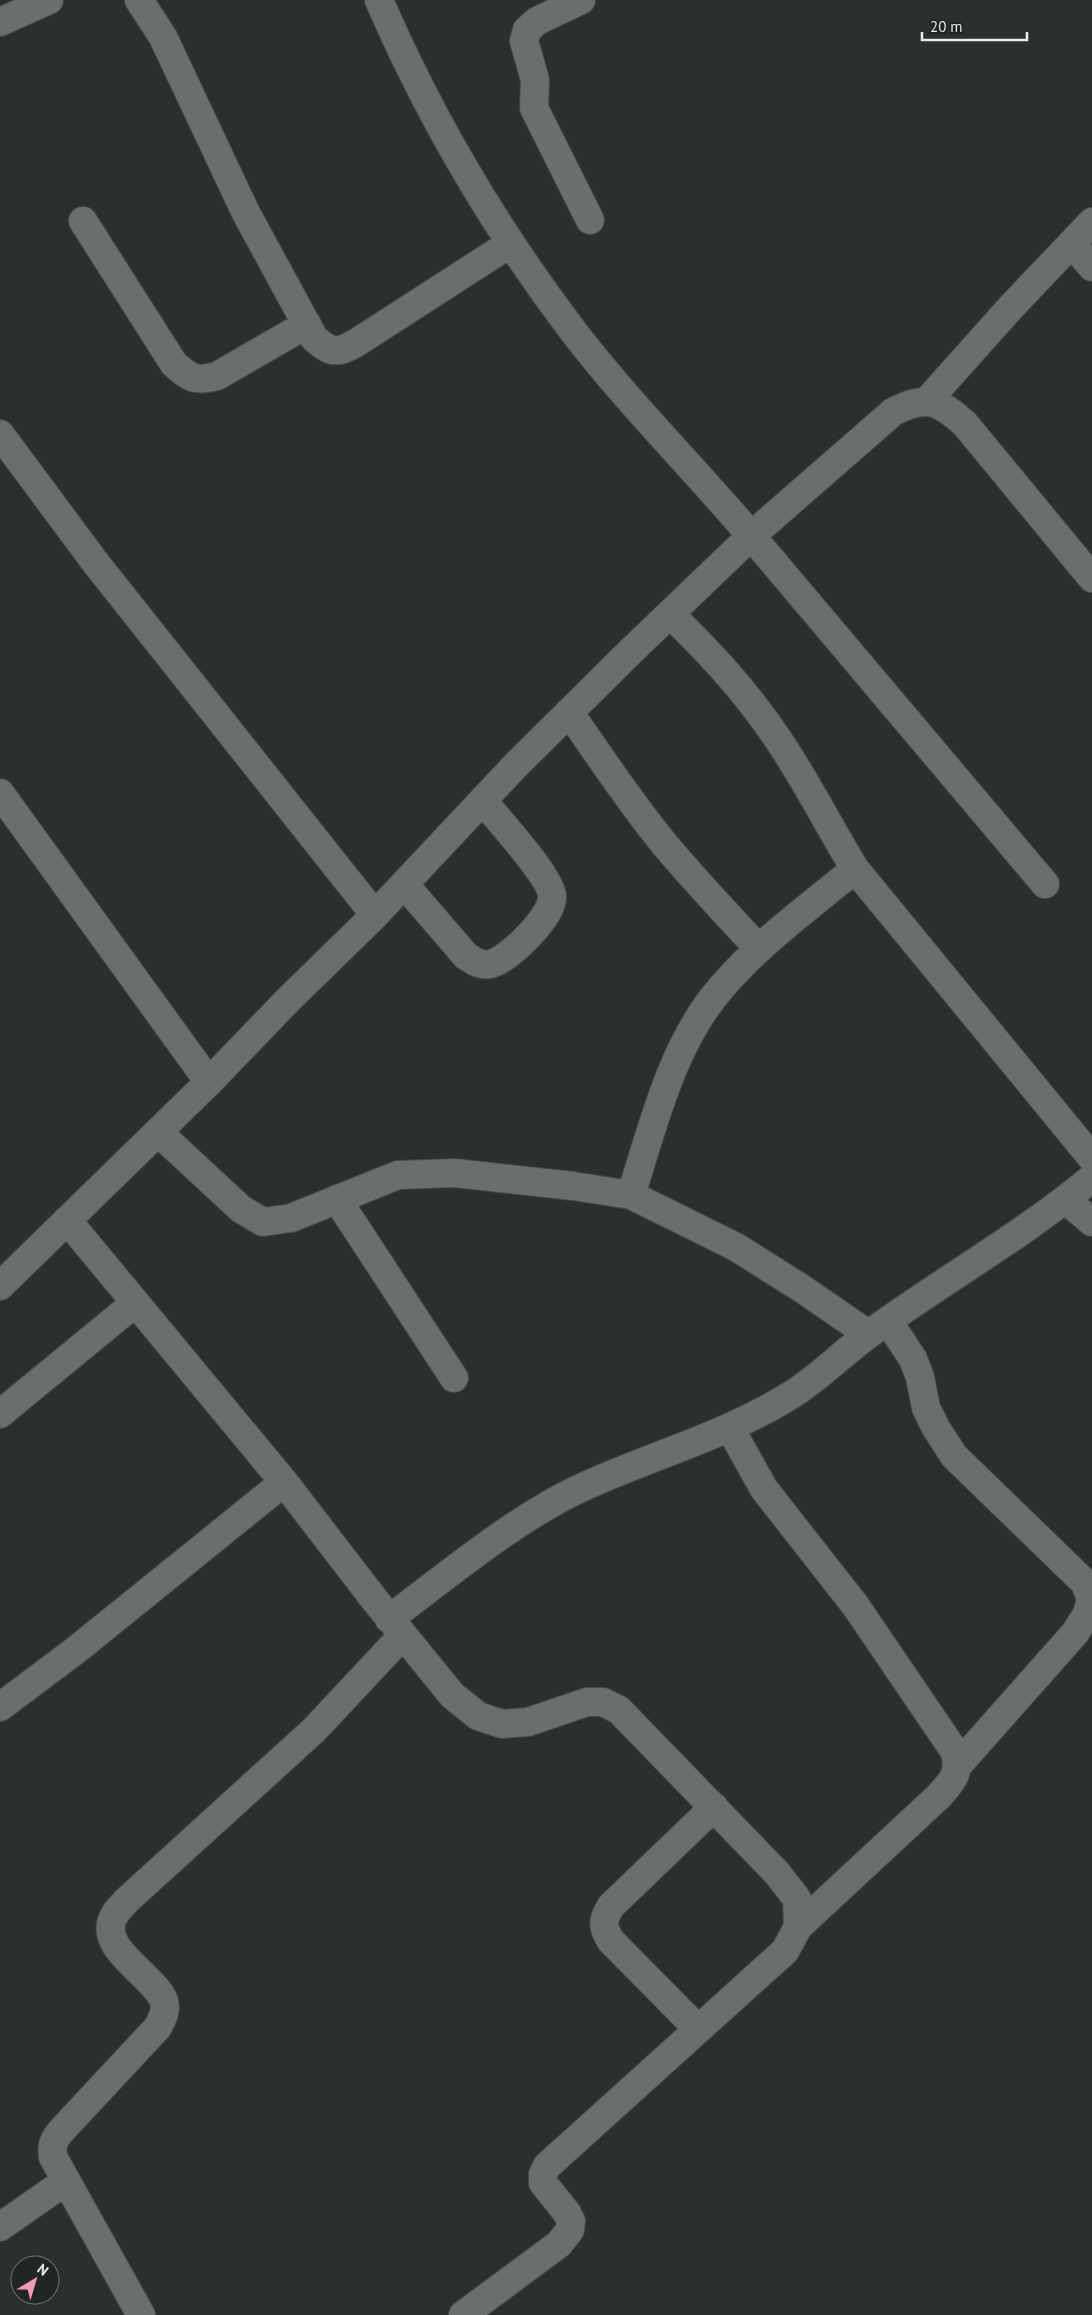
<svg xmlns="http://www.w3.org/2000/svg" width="1092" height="2315" font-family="'PT Sans',sans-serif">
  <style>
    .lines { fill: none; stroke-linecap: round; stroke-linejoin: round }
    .minor-casing { stroke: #474a4b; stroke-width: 30 }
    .minor { stroke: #6a6e6e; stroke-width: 28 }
  </style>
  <rect width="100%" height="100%" fill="#2c2f30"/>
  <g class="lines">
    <g class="minor-casing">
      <path id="minor" d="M 139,0 L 163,37 L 246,213 L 314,338 C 331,353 336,354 356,343 L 511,243
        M 379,0 C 429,116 494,226 570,327 C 626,401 693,467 753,538 C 851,653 947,769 1045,884
        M 581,0 L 537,21 L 527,30 L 524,41 L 535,80 L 534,108 L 590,220
        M 0,22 L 49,0
        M 83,221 L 174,364 C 190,378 195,382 217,376 L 307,324
        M 1072,244 L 1092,267
        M 928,400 L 1012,306 L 1092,222
        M 0,434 L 95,562 L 375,915
        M 670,614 C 701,644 731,675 757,710 C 795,759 823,816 855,869
        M 569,712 C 601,758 631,804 666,846 C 696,882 728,915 759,949
        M 0,793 L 209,1082
        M 404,884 L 466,956 C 474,961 480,966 490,964 C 508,961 554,915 552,896 C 551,877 497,818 483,801
        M 158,1132 L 241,1209 L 263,1222 L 291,1218 L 398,1175 L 455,1173 L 573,1186 L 631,1195 L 736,1247 L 801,1288 L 868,1334
        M 631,1195 C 653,1126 672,1044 721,988 C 759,943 809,907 855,869 L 1092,1158
        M 337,1199 L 454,1378
        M 1066,1200 L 1092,1222
        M 67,1220 L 284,1482
        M 0,1286 L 209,1082 L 288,1000 L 375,915 L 515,766 L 629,653 L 751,536 L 893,412 C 926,395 938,400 965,424 L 1092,578
        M 888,1321 L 913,1359 L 920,1377 L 926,1408 L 936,1428 L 954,1456 L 1085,1583 L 1091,1599 L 1087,1614 L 1075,1633 L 958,1765
        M 0,1414 L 135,1303
        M 730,1428 L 764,1489 L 855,1605 L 955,1752 C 960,1774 953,1780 939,1796 L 798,1927
        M 389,1619 C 448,1575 517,1517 583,1487 C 650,1456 722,1437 786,1398 C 816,1381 841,1354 869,1334 C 942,1281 1022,1236 1092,1178
        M 0,1707 L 76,1650 L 284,1482 L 374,1599 L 452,1695 L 478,1716 L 502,1724 L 528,1722 L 587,1702 L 603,1702 L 619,1710 L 777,1873 L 797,1899 L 798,1927 L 785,1951 L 547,2166 L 543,2174 L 543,2183 L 567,2213 L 571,2221 L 570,2230 L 559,2244 L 463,2315
        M 698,2029 L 611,1941 C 602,1927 602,1920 611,1906 L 714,1807
        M 0,2227 L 66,2181
        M 141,2315 L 53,2157 C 51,2145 54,2139 62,2130 L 158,2027 C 162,2019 167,2010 164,2001 C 154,1975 96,1948 114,1916 C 117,1910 122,1906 126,1901 L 314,1730 L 403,1635"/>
    </g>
    <use href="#minor" class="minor"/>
  </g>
  <g transform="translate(35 2280) rotate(38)"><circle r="24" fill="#222526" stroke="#717475"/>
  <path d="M0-4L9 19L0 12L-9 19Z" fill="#f29aae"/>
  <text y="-8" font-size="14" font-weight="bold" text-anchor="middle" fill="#e8eaeb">N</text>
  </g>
  <path d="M922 32v8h105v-8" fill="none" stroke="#e8eaeb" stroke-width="2.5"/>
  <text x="930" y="32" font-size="15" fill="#e8eaeb" stroke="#222526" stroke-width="4" paint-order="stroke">20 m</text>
</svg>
